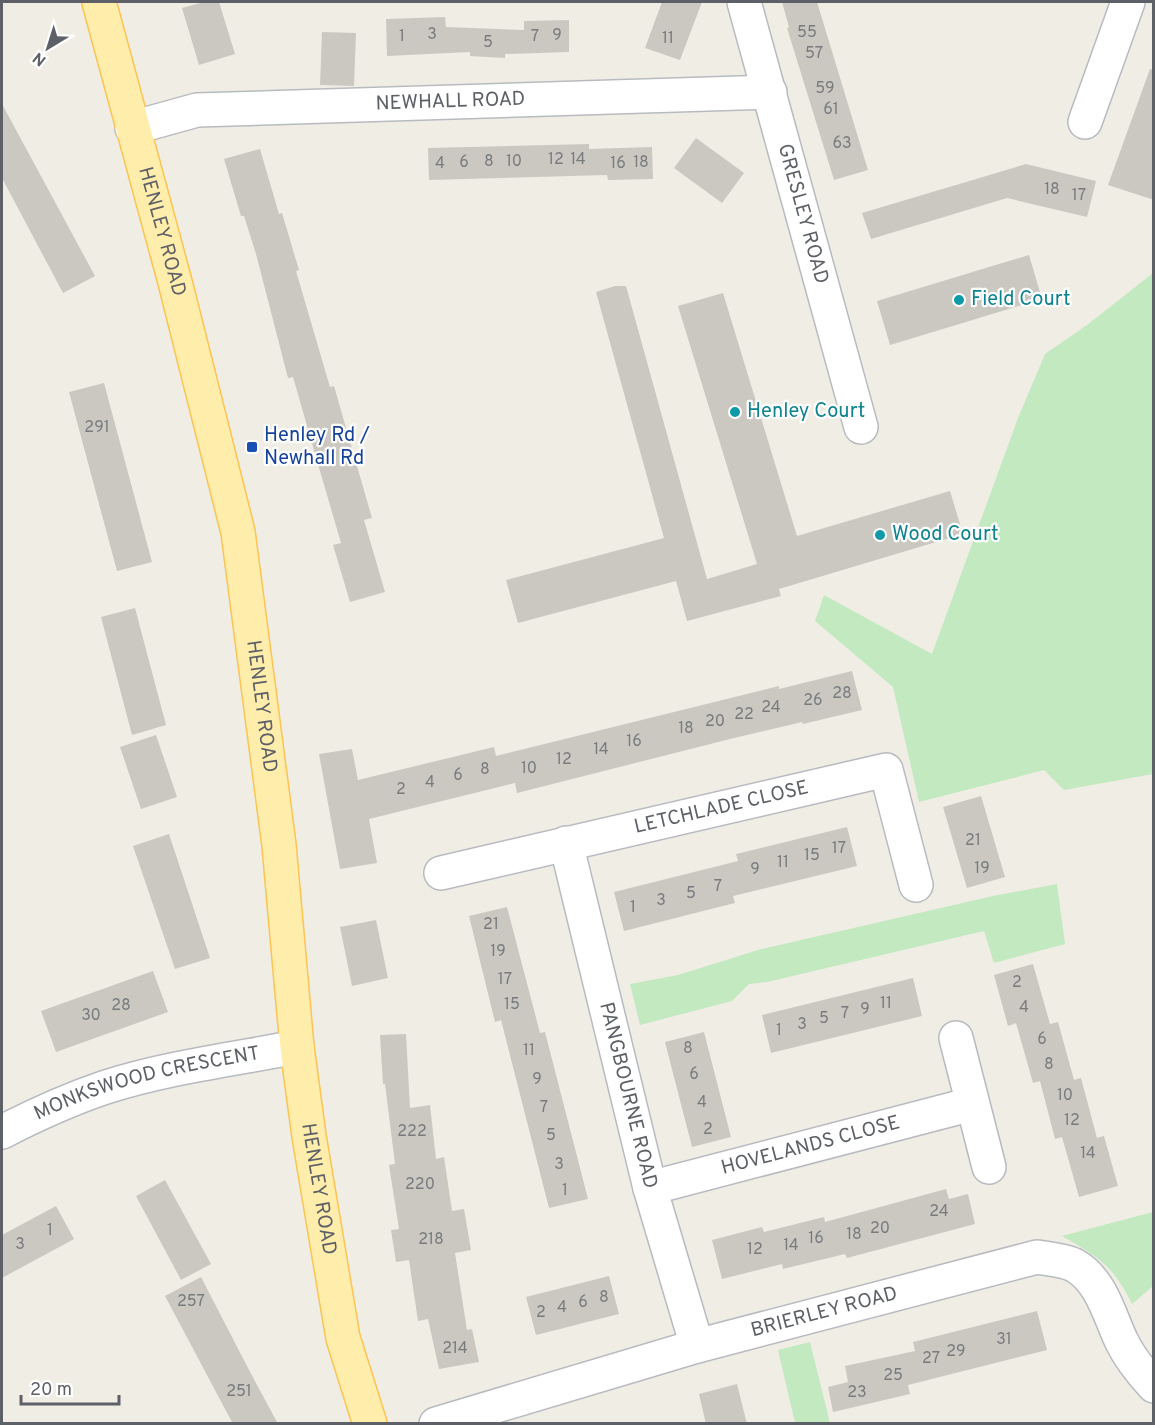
<svg xmlns="http://www.w3.org/2000/svg" width="1155" height="1425" font-family="Overpass,sans-serif">
  <style>
    .green { fill: #c2e9c0 }
    .building { fill: #cbc8c2 }
    .lines { fill: none; stroke-linecap: round; stroke-linejoin: round }
    .minor-casing { stroke: #b7bbc0; stroke-width: 36 }
    .major-casing { stroke: #fbc453; stroke-width: 36 }
    .minor { stroke: #fff; stroke-width: 33 }
    .major { stroke: #ffedab; stroke-width: 33 }
    .culture-dot { fill: #0f9aa8; stroke: #fff; stroke-width: 2 }
    .transit-dot { fill: #1a4fb4; stroke: #fff; stroke-width: 2 }
    .labels { text-anchor: middle; dominant-baseline: central; stroke-width: 4.5; stroke-linejoin: round; paint-order: stroke }
    .number-label { font-size: 16px; fill: #787b7e }
    .street-label { font-size: 20px; fill: #5d6167; stroke: #fff }
    .culture-label { font-size: 20px; fill: #0d838f; stroke: #fff; text-anchor: start }
    .transit-label { font-size: 20px; fill: #164399; stroke: #fff; text-anchor: start }
  </style>
  <rect width="100%" height="100%" fill="#f0ede5"/>
  <path class="green" d="M 1153,273 L 1153,774 L 1064,790 L 1044,770 L 919,802 L 893,687 L 815,621 L 824,595 L 932,654 L 1018,418 L 1045,354 L 1087,325 Z
    M 1057,884 L 1065,944 L 994,963 L 984,931 L 767,982 L 749,984 L 732,1001 L 640,1025 L 630,984 L 678,975 L 758,950 L 993,896 Z
    M 1153,1212 L 1153,1286 L 1132,1304 C 1113,1265 1098,1257 1062,1236 Z
    M 810,1342 L 830,1423 L 795,1423 L 778,1350 Z"/>
  <path class="building" d="M 204,2 L 219,2 L 235,54 L 199,65 L 182,8 Z
    M 662,2 L 702,2 L 680,60 L 645,48 Z
    M 782,2 L 817,2 L 868,170 L 834,180 L 787,28 L 789,27 Z
    M 445,17 L 446,27 L 524,30 L 524,21 L 569,20 L 569,52 L 505,54 L 505,58 L 470,56 L 470,52 L 387,56 L 386,19 Z
    M 322,32 L 356,33 L 354,86 L 320,85 Z
    M 1150,69 L 1154,70 L 1154,200 L 1108,185 Z
    M 2,104 L 95,276 L 63,293 L 2,178 Z
    M 696,138 L 744,173 L 722,203 L 674,168 Z
    M 589,144 L 589,149 L 652,147 L 653,179 L 608,180 L 607,175 L 429,180 L 428,148 Z
    M 260,149 L 279,214 L 282,213 L 299,270 L 296,271 L 330,387 L 334,386 L 372,518 L 364,520 L 385,592 L 350,602 L 333,545 L 341,543 L 320,471 L 293,377 L 288,378 L 256,254 L 244,216 L 241,216 L 224,159 Z
    M 1026,164 L 1096,181 L 1087,217 L 1007,198 L 871,239 L 862,213 Z
    M 1029,255 L 1042,299 L 890,345 L 877,301 Z
    M 615,286 L 626,286 L 707,579 L 757,564 L 678,306 L 723,293 L 797,536 L 950,491 L 963,534 L 779,589 L 781,596 L 687,621 L 676,581 L 518,623 L 506,580 L 664,538 L 596,292 Z
    M 104,383 L 152,562 L 117,571 L 69,392 Z
    M 135,608 L 166,725 L 132,735 L 101,617 Z
    M 852,671 L 862,710 L 803,724 L 802,722 L 734,738 L 517,793 L 515,783 L 369,819 L 377,863 L 340,869 L 319,754 L 352,749 L 358,780 L 494,747 L 496,756 L 779,686 L 779,689 Z
    M 156,735 L 177,797 L 141,809 L 120,747 Z
    M 981,796 L 1005,877 L 967,888 L 943,807 Z
    M 847,827 L 857,866 L 733,896 L 735,903 L 624,931 L 614,892 L 738,861 L 736,854 Z
    M 169,834 L 210,958 L 175,969 L 133,846 Z
    M 507,907 L 540,1033 L 545,1032 L 588,1199 L 549,1208 L 501,1020 L 495,1022 L 469,916 Z
    M 376,920 L 388,978 L 352,986 L 340,927 Z
    M 1033,964 L 1050,1024 L 1058,1022 L 1074,1080 L 1081,1078 L 1097,1138 L 1104,1136 L 1118,1186 L 1079,1197 L 1062,1137 L 1055,1139 L 1040,1081 L 1033,1083 L 1016,1023 L 1008,1026 L 994,975 Z
    M 153,971 L 168,1012 L 56,1052 L 41,1011 Z
    M 913,978 L 922,1016 L 771,1053 L 762,1015 Z
    M 704,1032 L 731,1137 L 692,1147 L 665,1042 Z
    M 406,1034 L 410,1108 L 430,1105 L 436,1159 L 444,1157 L 452,1211 L 464,1209 L 471,1250 L 455,1253 L 467,1330 L 472,1329 L 479,1362 L 439,1369 L 428,1319 L 418,1321 L 409,1260 L 396,1262 L 391,1230 L 399,1229 L 389,1165 L 395,1164 L 385,1084 L 383,1084 L 380,1035 Z
    M 165,1180 L 211,1264 L 181,1280 L 136,1196 Z
    M 946,1189 L 949,1199 L 968,1194 L 975,1224 L 847,1258 L 845,1254 L 783,1269 L 782,1264 L 722,1279 L 712,1240 L 762,1227 L 764,1232 L 824,1217 L 825,1222 Z
    M 56,1206 L 74,1239 L 2,1278 L 2,1235 Z
    M 609,1276 L 619,1314 L 536,1335 L 526,1297 Z
    M 201,1277 L 248,1368 L 278,1424 L 233,1424 L 165,1296 Z
    M 1037,1311 L 1047,1350 L 908,1385 L 910,1394 L 833,1412 L 828,1387 L 848,1382 L 845,1366 L 915,1351 L 913,1342 Z
    M 737,1384 L 747,1424 L 706,1424 L 699,1394 Z"/>
  <g class="lines">
    <g class="minor-casing">
      <g id="minor">
        <path id="s1" d="M 744,2 L 861,427"/>
        <path d="M 1085,122 L 1128,2"/>
        <path id="s2" d="M 132,128 L 197,110 L 770,92"/>
        <path id="s3" d="M 566,843 L 650,1188 L 697,1346"/>
        <path id="s4" d="M 441,873 L 886,770 L 916,885"/>
        <path d="M 956,1038 L 989,1167"/>
        <path id="s5" d="M 2,1132 C 35,1115 68,1100 103,1088 C 164,1068 234,1059 297,1047"/>
        <path id="s6" d="M 650,1188 L 972,1104"/>
        <path id="s7" d="M 436,1424 L 697,1346 L 1037,1257 C 1048,1259 1063,1260 1074,1265 C 1101,1280 1109,1314 1121,1340 C 1129,1357 1141,1372 1154,1386"/>
      </g>
    </g>
    <g class="major-casing">
      <g id="major">
        <path id="s8" d="M 99,2 L 175,282 L 238,532 L 279,845 L 297,1047 L 309,1136 L 343,1338 L 370,1424"/>
      </g>
    </g>
    <use href="#minor" class="minor"/>
    <use href="#major" class="major"/>
  </g>
  <g class="culture-dot">
    <circle cx="959" cy="300" r="6"/>
    <circle cx="735" cy="412" r="6"/>
    <circle cx="880" cy="535" r="6"/>
  </g>
  <rect class="transit-dot" x="246" y="441" width="12" height="12" rx="3"/>
  <g class="labels">
    <g class="number-label">
      <text x="807" y="33">55</text>
      <text x="432" y="35">3</text>
      <text x="557" y="36">9</text>
      <text x="402" y="37">1</text>
      <text x="535" y="37">7</text>
      <text x="668" y="39">11</text>
      <text x="488" y="43">5</text>
      <text x="814" y="54">57</text>
      <text x="825" y="89">59</text>
      <text x="831" y="110">61</text>
      <text x="842" y="144">63</text>
      <text x="556" y="160">12</text>
      <text x="578" y="160">14</text>
      <text x="489" y="162">8</text>
      <text x="514" y="162">10</text>
      <text x="464" y="163">6</text>
      <text x="641" y="163">18</text>
      <text x="440" y="164">4</text>
      <text x="618" y="164">16</text>
      <text x="1052" y="190">18</text>
      <text x="1079" y="196">17</text>
      <text x="97" y="428">291</text>
      <text x="842" y="694">28</text>
      <text x="813" y="701">26</text>
      <text x="771" y="708">24</text>
      <text x="744" y="715">22</text>
      <text x="715" y="722">20</text>
      <text x="686" y="729">18</text>
      <text x="634" y="742">16</text>
      <text x="601" y="750">14</text>
      <text x="564" y="760">12</text>
      <text x="529" y="769">10</text>
      <text x="485" y="770">8</text>
      <text x="458" y="776">6</text>
      <text x="430" y="783">4</text>
      <text x="401" y="790">2</text>
      <text x="973" y="841">21</text>
      <text x="839" y="849">17</text>
      <text x="812" y="856">15</text>
      <text x="783" y="863">11</text>
      <text x="982" y="869">19</text>
      <text x="755" y="870">9</text>
      <text x="718" y="887">7</text>
      <text x="691" y="894">5</text>
      <text x="661" y="901">3</text>
      <text x="633" y="908">1</text>
      <text x="491" y="925">21</text>
      <text x="498" y="952">19</text>
      <text x="505" y="980">17</text>
      <text x="1017" y="983">2</text>
      <text x="886" y="1004">11</text>
      <text x="512" y="1005">15</text>
      <text x="121" y="1006">28</text>
      <text x="1024" y="1008">4</text>
      <text x="865" y="1010">9</text>
      <text x="845" y="1014">7</text>
      <text x="91" y="1016">30</text>
      <text x="824" y="1019">5</text>
      <text x="802" y="1025">3</text>
      <text x="779" y="1031">1</text>
      <text x="1042" y="1040">6</text>
      <text x="688" y="1049">8</text>
      <text x="529" y="1051">11</text>
      <text x="1049" y="1065">8</text>
      <text x="694" y="1075">6</text>
      <text x="537" y="1080">9</text>
      <text x="1065" y="1096">10</text>
      <text x="702" y="1103">4</text>
      <text x="544" y="1108">7</text>
      <text x="1072" y="1121">12</text>
      <text x="708" y="1130">2</text>
      <text x="412" y="1132">222</text>
      <text x="551" y="1136">5</text>
      <text x="1088" y="1154">14</text>
      <text x="559" y="1165">3</text>
      <text x="420" y="1185">220</text>
      <text x="565" y="1191">1</text>
      <text x="939" y="1212">24</text>
      <text x="880" y="1229">20</text>
      <text x="50" y="1231">1</text>
      <text x="854" y="1235">18</text>
      <text x="816" y="1239">16</text>
      <text x="431" y="1240">218</text>
      <text x="20" y="1245">3</text>
      <text x="791" y="1246">14</text>
      <text x="755" y="1250">12</text>
      <text x="604" y="1298">8</text>
      <text x="191" y="1302">257</text>
      <text x="583" y="1303">6</text>
      <text x="562" y="1308">4</text>
      <text x="541" y="1313">2</text>
      <text x="1004" y="1340">31</text>
      <text x="455" y="1349">214</text>
      <text x="956" y="1352">29</text>
      <text x="931" y="1359">27</text>
      <text x="893" y="1376">25</text>
      <text x="239" y="1392">251</text>
      <text x="857" y="1393">23</text>
    </g>
    <g class="street-label">
      <text stroke="none"><textPath href="#s2" startOffset="321">NEWHALL ROAD</textPath></text>
      <text stroke="none"><textPath href="#s1" startOffset="220">GRESLEY ROAD</textPath></text>
      <text stroke="none"><textPath href="#s8" startOffset="238">HENLEY ROAD</textPath></text>
      <text stroke="none"><textPath href="#s8" startOffset="724">HENLEY ROAD</textPath></text>
      <text stroke="none"><textPath href="#s4" startOffset="288">LETCHLADE CLOSE</textPath></text>
      <text stroke="none"><textPath href="#s5" startOffset="154">MONKSWOOD CRESCENT</textPath></text>
      <text stroke="none"><textPath href="#s3" startOffset="260">PANGBOURNE ROAD</textPath></text>
      <text stroke="none"><textPath href="#s6" startOffset="166">HOVELANDS CLOSE</textPath></text>
      <text stroke="none"><textPath href="#s8" startOffset="1210">HENLEY ROAD</textPath></text>
      <text stroke="none"><textPath href="#s7" startOffset="404">BRIERLEY ROAD</textPath></text>
    </g>
    <g class="culture-label">
      <text x="971" y="300">Field Court</text>
      <text x="747" y="412">Henley Court</text>
      <text x="892" y="535">Wood Court</text>
    </g>
    <g class="transit-label">
      <text x="264" y="436">Henley Rd /<tspan x="264" dy="23">Newhall Rd</tspan></text>
    </g>
  </g>
  <rect width="1155" height="1425" fill="none" stroke="#5d6167" stroke-width="6"/>
  <g transform="translate(48 48) rotate(218)" stroke="#ffffff" stroke-width="4.5" paint-order="stroke">
  <path d="M0-4.5L10 22L0 15L-10 22Z" fill="#5d6167"/>
  <text y="-9" font-size="16" font-weight="bold" text-anchor="middle" fill="#5d6167">N</text>
  </g>
  <path d="M21 1395v9h98v-9" fill="none" stroke="#5d6167" stroke-width="3"/>
  <text x="30" y="1395" font-size="18" fill="#5d6167" stroke="#ffffff" stroke-width="4.5" paint-order="stroke">20 m</text>
</svg>
